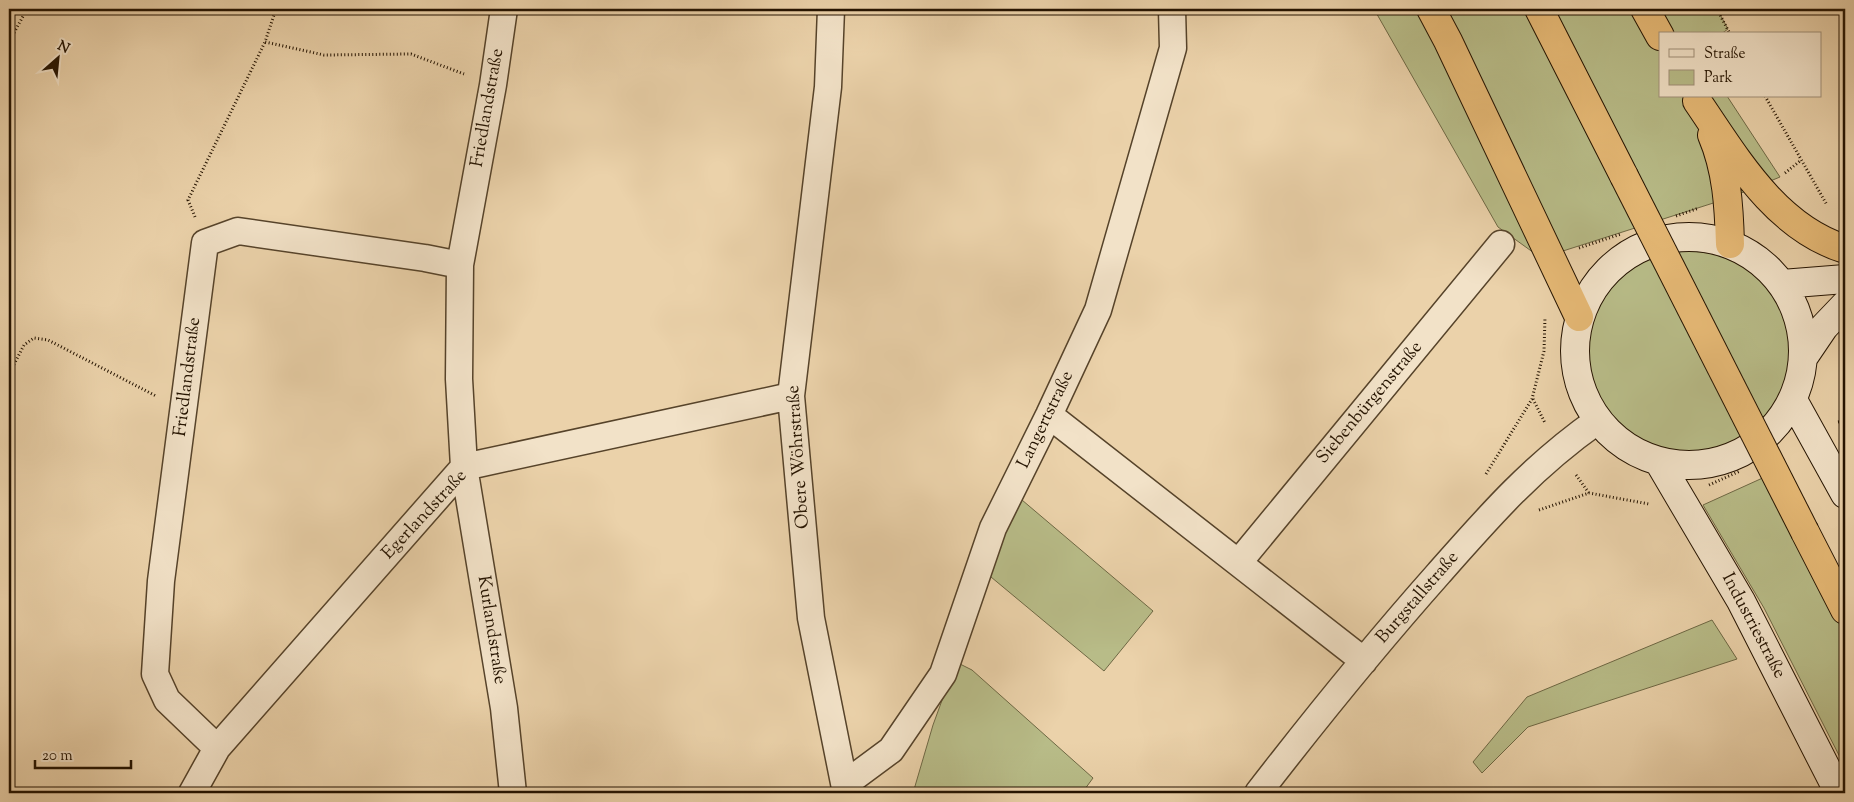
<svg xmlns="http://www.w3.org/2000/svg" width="1854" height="802" font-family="'Sorts Mill Goudy',serif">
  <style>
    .green { fill: #b8bc88; stroke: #6e6844 }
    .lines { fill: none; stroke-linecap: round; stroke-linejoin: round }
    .minor-casing { stroke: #56432a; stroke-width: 29 }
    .secondary-casing { stroke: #241300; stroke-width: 30 }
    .trunk-casing { stroke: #241300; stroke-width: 30 }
    .path { stroke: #241300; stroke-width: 3; stroke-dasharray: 1 2.5; stroke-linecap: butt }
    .minor { stroke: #f2e2c8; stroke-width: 26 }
    .secondary { stroke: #f2e2c8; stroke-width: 28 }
    .trunk { stroke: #e6b975; stroke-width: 28 }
    .trunk-bridge-casing { stroke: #241300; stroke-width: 30; stroke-linecap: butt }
    .trunk-bridge { stroke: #e6b975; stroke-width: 28 }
    .labels { text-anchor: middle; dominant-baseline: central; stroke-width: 4; stroke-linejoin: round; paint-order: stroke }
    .street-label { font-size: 18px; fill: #241300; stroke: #f2e2c8 }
  </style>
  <rect width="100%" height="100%" fill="#ebd2aa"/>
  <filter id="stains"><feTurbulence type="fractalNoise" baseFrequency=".004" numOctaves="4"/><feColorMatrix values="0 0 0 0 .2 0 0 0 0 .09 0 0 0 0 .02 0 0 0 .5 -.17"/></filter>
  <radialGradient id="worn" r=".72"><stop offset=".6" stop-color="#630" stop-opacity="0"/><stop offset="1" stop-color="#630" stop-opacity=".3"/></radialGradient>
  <path class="green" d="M 1374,9 L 1717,9 L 1728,29 L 1721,34 L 1660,34 L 1660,96 L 1727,96 L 1780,177 L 1729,198 L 1541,258 L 1498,227 Z
    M1587 351a102 102 0 1 1 204 0a102 102 0 1 1-204 0Z
    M 1767,476 L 1845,628 L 1845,767 L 1764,608 L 1703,505 Z
    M 1022,500 L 1153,611 L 1104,671 L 985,572 Z
    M 1712,620 L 1737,659 L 1528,727 L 1482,773 L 1473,762 L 1527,697 Z
    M 956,662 L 972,670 L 1093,778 L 1082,793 L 913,793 L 933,725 Z"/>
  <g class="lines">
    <g class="minor-casing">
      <path id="minor" d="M 504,9 L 493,85 L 460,265 L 459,379 L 464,467 L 504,708 L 513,793
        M 831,9 L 828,87 L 791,396 L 811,618 L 846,793
        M 1049,415 L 1364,661
        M 1239,562 L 1501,244
        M 217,748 L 167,700 L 155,674 L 161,581 L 205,243 L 238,231 L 425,258 L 460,265
        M 845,784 L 891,750 L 943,674 L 993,528 L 1049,415 L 1098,310 L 1173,48 L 1172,9
        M 192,793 L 217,748 L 464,467 L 791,396
        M 1258,793 C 1316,718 1376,644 1439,573 C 1490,515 1533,466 1597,421"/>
    </g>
    <g class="secondary-casing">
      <path id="secondary" d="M1575 351a114 114 0 1 1 228 0a114 114 0 1 1-228 0Z
        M 1782,284 L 1845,279
        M 1803,358 L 1824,327 L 1845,305
        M 1793,400 L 1845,494
        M 1659,462 L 1741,601 L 1839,793"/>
    </g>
    <g class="trunk-casing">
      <path id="trunk" d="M 1431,9 L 1448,41 L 1579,317
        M 1539,9 L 1624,176
        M 1645,9 L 1660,36
        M 1697,101 C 1736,158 1775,227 1845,249
        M 1712,135 C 1727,170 1729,207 1730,244
        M 1805,532 L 1845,610"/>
    </g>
    <path class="path" d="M 276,9 L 265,42 L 324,55 L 411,54 L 464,74
      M 1717,9 L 1730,34
      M 9,42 L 27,9
      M 1765,96 L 1827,205
      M 1785,173 L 1800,161
      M 1676,216 L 1699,208
      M 195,217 L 188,200 L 265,42
      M 1579,248 L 1621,234
      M 9,374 L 24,345 L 34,338 L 48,340 L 156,396
      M 1533,399 L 1545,423
      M 1838,422 L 1845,421
      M 1486,474 L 1532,399 L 1544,351 L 1545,317
      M 1576,475 L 1589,493
      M 1709,485 L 1740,471
      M 1539,510 L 1589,493 L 1649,504"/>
    <use href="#minor" class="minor"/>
    <use href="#secondary" class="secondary"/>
    <use href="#trunk" class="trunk"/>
    <g class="trunk-bridge-casing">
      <path id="trunk-bridge" d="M 1624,176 L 1805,532"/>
    </g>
    <use href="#trunk-bridge" class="trunk-bridge"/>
  </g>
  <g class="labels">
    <g class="street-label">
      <text transform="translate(488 108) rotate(-80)">Friedlandstraße</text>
      <text transform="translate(188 377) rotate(-83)">Friedlandstraße</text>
      <text transform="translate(1370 403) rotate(-50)">Siebenbürgenstraße</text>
      <text transform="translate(1046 420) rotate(-64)">Langertstraße</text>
      <text transform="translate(799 457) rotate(-94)">Obere Wöhrstraße</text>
      <text transform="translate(425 515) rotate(-47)">Egerlandstraße</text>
      <text transform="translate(1418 598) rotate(-49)">Burgstallstraße</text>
      <text transform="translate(1753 626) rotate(62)">Industriestraße</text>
      <text transform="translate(491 630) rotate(81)">Kurlandstraße</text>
    </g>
  </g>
  <rect width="1854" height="802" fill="none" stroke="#ebd2aa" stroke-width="30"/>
  <rect x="10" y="10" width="1834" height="782" fill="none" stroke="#241300" stroke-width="2.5"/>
  <rect x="15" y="15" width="1824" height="772" fill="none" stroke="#241300"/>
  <rect x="1659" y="32" width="162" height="65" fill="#f2e2c8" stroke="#a08f78"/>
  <rect x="1669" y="49" width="25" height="8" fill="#f2e2c8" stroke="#a08f78"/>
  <text x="1704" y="58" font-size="15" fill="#241300">Straße</text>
  <rect x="1669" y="70" width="25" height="15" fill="#b8bc88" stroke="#a08f78"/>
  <text x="1704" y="82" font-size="15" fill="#241300">Park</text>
  <g transform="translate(58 58) rotate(27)" stroke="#f2e2c8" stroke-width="4" paint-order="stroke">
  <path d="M0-4L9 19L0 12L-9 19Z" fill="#241300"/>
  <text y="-8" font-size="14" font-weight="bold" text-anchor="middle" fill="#241300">N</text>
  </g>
  <path d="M35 760v8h96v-8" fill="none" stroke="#241300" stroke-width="2.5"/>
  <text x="42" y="760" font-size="15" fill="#241300" stroke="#f2e2c8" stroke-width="4" paint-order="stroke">20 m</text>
  <rect width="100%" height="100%" filter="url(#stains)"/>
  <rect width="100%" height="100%" fill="url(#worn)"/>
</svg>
